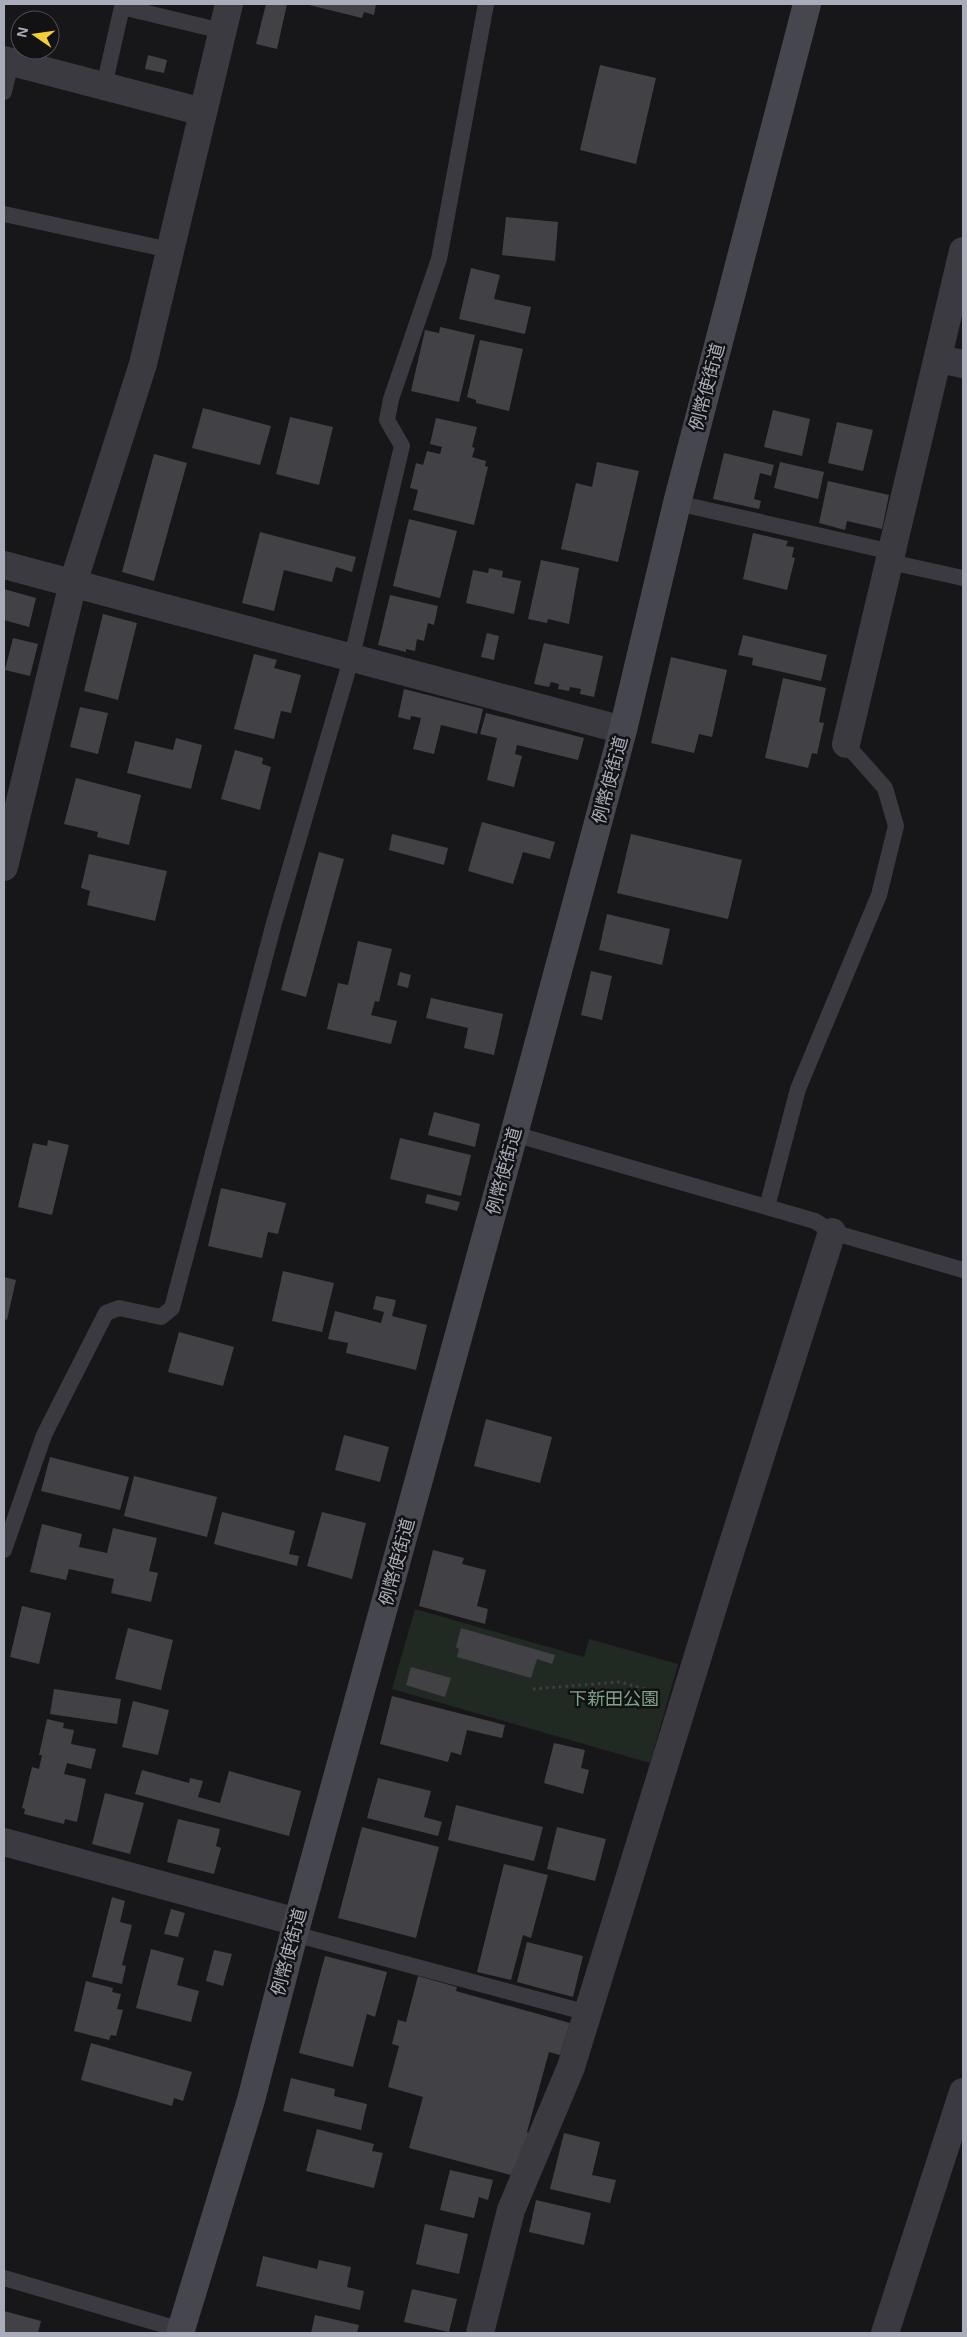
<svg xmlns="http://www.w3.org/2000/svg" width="967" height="2337" font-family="Arial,'Noto Sans JP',sans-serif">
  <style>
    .green { fill: #212923 }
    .building { fill: #424146 }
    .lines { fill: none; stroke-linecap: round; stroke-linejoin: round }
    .path { stroke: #3e3f45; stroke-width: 3; stroke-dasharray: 2.5 4; stroke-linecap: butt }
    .service { stroke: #3a3a40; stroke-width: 16 }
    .minor { stroke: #3a3a40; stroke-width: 28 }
    .tertiary { stroke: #3a3a40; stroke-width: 28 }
    .secondary { stroke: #46474e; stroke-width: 28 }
    .labels { text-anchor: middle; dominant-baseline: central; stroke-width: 5; stroke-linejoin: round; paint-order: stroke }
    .street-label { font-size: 18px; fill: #a9acb9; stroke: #121214 }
    .park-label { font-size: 18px; fill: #80a487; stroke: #121214 }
  </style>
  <rect width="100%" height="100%" fill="#171719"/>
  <path class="green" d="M 415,1609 L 584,1657 L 589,1639 L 678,1664 L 650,1763 L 392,1689 Z"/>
  <path class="building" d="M 266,4 L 287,4 L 277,49 L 256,44 Z
    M 305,4 L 376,4 L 374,15 L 364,12 L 362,18 Z
    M 148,55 L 167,60 L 164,73 L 145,69 Z
    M 600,65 L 656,78 L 636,164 L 580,150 Z
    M 506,217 L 558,222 L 555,261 L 502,255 Z
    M 471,268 L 500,275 L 494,299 L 531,307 L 525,334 L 459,319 Z
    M 440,327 L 475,335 L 459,402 L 411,391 L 425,330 L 439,333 Z
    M 480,340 L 523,349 L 509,411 L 476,403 L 476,400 L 467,397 Z
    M 203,408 L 271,426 L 260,465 L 192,448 Z
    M 773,410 L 810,419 L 802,456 L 764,447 Z
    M 290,417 L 333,427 L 319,485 L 276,474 Z
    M 436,418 L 477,427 L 472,447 L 475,448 L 472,457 L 486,461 L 485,466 L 488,467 L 474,525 L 413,510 L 418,490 L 410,488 L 416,463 L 423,465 L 427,451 L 440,454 L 442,447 L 430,444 Z
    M 837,422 L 873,430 L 863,471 L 828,463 Z
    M 724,453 L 774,465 L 771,476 L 760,473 L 754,499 L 761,501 L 759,509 L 713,499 Z
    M 154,454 L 187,463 L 154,581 L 122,572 Z
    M 597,462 L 639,471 L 618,562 L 561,549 L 576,483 L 592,487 Z
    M 780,462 L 824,472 L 818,499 L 774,488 Z
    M 828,481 L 889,495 L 882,529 L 847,521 L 845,530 L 819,523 Z
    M 409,519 L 457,531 L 440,598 L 393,586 Z
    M 260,532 L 356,557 L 352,572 L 336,567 L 332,582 L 284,570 L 274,611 L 242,603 Z
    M 753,533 L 788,541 L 786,546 L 794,547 L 792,557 L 795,558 L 787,590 L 743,579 Z
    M 541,560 L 579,568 L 569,624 L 548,619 L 547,623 L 528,619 Z
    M 489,568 L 503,571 L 502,577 L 521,581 L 514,614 L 466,603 L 473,570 L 488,573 Z
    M 4,589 L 36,598 L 29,627 L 4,620 Z
    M 390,595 L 438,606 L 434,625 L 428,623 L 424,641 L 417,639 L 415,651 L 406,649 L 406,652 L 378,645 Z
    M 103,614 L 137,623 L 118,700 L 84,691 Z
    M 487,633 L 499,636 L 494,660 L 481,657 Z
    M 743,635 L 827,655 L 821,681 L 752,665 L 753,658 L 738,655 Z
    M 13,638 L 38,644 L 30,676 L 5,670 Z
    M 544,643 L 603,656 L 594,697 L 580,694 L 581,689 L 570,687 L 569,691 L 558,689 L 559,684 L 551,682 L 549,687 L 534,684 Z
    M 254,654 L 277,660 L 274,668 L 301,675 L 291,713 L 281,711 L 274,739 L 234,729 Z
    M 671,657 L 727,670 L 712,737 L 699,734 L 694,753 L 651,743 Z
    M 783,678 L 826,688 L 819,722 L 824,723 L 817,754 L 812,753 L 808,768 L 765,758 Z
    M 404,689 L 483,709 L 477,734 L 441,725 L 434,754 L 413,749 L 421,718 L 411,716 L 410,720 L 398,717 Z
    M 80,707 L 108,713 L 98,754 L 70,747 Z
    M 486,713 L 584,738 L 578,760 L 517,745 L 515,754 L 522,756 L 514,787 L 487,780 L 497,738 L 480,734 Z
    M 176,738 L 202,745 L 191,789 L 127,773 L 135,741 L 173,750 Z
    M 235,750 L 263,758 L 262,764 L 271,767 L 260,810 L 221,799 Z
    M 76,778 L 141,795 L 129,845 L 97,837 L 98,832 L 64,824 Z
    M 482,822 L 555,842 L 550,859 L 523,852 L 513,884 L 468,871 Z
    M 392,834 L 448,848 L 444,865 L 389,850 Z
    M 631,834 L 742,860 L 728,919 L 617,893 Z
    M 319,852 L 344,859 L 306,997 L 281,990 Z
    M 89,854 L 167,871 L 155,921 L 87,905 L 90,891 L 81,888 Z
    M 607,914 L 670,929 L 662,965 L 599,950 Z
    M 358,941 L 392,949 L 379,1002 L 375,1001 L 371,1015 L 397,1021 L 391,1044 L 327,1029 L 338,983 L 348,985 Z
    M 591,971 L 612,976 L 602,1020 L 581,1015 Z
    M 400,972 L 411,975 L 408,988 L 397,985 Z
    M 431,998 L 503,1014 L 494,1055 L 464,1048 L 468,1028 L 426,1018 Z
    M 434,1112 L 480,1124 L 475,1147 L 428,1135 Z
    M 400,1138 L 471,1155 L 461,1196 L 390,1179 Z
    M 48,1140 L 69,1145 L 52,1215 L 18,1207 L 33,1143 L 47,1146 Z
    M 221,1188 L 286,1203 L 278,1234 L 268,1232 L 262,1258 L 208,1246 Z
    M 427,1194 L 460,1202 L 457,1211 L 425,1203 Z
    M 283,1271 L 334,1283 L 322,1332 L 272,1321 Z
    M 4,1277 L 16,1280 L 7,1320 L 4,1319 Z
    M 376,1296 L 396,1300 L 392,1316 L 427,1325 L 416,1370 L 346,1353 L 348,1343 L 328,1339 L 335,1311 L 381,1323 L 384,1312 L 373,1309 Z
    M 179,1332 L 234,1347 L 223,1386 L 168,1372 Z
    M 486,1419 L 552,1437 L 540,1483 L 474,1466 Z
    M 344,1435 L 389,1447 L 380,1482 L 335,1470 Z
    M 50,1457 L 129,1477 L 120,1510 L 41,1491 Z
    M 134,1476 L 217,1497 L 207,1537 L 124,1516 Z
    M 222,1512 L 295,1531 L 289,1554 L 299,1556 L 297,1566 L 214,1544 Z
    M 322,1512 L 366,1523 L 352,1579 L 307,1566 Z
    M 42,1524 L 82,1534 L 79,1547 L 107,1553 L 113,1528 L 157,1538 L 149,1571 L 158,1573 L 151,1602 L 111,1593 L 114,1579 L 69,1569 L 66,1580 L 30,1572 Z
    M 433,1550 L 464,1558 L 462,1564 L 486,1570 L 477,1606 L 488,1609 L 485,1624 L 419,1606 Z
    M 22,1606 L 51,1613 L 39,1664 L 10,1657 Z
    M 128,1628 L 173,1640 L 161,1690 L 115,1679 Z
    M 461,1628 L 555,1655 L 552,1664 L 537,1659 L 531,1678 L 457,1657 L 459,1649 L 456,1647 Z
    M 411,1667 L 451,1678 L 445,1697 L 406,1685 Z
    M 54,1689 L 121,1699 L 117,1724 L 50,1714 Z
    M 392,1696 L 505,1725 L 502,1738 L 467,1730 L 461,1755 L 451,1752 L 448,1762 L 380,1744 Z
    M 133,1701 L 169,1710 L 158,1755 L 122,1747 Z
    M 47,1719 L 64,1723 L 63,1728 L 74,1730 L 71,1744 L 96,1749 L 91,1769 L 67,1763 L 64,1774 L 86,1779 L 77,1822 L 65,1819 L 64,1824 L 24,1814 L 25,1809 L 22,1808 L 32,1767 L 39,1769 L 42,1755 L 39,1755 Z
    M 554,1743 L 585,1750 L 581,1768 L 589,1770 L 583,1794 L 544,1783 Z
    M 142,1770 L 189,1783 L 190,1778 L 203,1781 L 198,1797 L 220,1803 L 229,1771 L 301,1791 L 289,1836 L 135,1794 Z
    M 378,1778 L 431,1791 L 424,1817 L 442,1822 L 438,1836 L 367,1818 Z
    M 105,1793 L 144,1803 L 130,1854 L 92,1844 Z
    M 456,1805 L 543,1827 L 534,1861 L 448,1840 Z
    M 178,1819 L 220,1829 L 216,1846 L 221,1848 L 214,1874 L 167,1862 Z
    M 362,1827 L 439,1847 L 416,1938 L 338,1918 Z
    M 557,1827 L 606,1839 L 595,1881 L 547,1869 Z
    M 504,1864 L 548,1875 L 531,1938 L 523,1935 L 511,1980 L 477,1972 Z
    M 112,1897 L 125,1901 L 120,1922 L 132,1925 L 122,1965 L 126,1966 L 122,1984 L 92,1977 Z
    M 171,1909 L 185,1913 L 178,1937 L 164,1934 Z
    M 527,1942 L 583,1956 L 573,1997 L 517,1982 Z
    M 151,1949 L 184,1958 L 177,1985 L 199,1991 L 191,2022 L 136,2008 Z
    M 214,1950 L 232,1954 L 223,1986 L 206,1981 Z
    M 325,1956 L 387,1972 L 375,2017 L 367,2014 L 353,2067 L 299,2053 Z
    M 418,1976 L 457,1987 L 456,1991 L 570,2023 L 560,2055 L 549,2052 L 527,2132 L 530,2134 L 511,2175 L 409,2148 L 423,2097 L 388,2087 L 399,2046 L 392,2044 L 398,2020 L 406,2022 Z
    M 86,1981 L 113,1988 L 112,1992 L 121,1994 L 117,2009 L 123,2010 L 116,2036 L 111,2035 L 109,2040 L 74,2031 Z
    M 91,2043 L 192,2072 L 183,2101 L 174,2098 L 172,2106 L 81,2080 Z
    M 291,2078 L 335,2089 L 334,2096 L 367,2104 L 361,2130 L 283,2111 Z
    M 317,2129 L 374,2144 L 372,2151 L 383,2153 L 374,2188 L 306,2171 Z
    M 564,2133 L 600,2142 L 592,2175 L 616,2180 L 610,2203 L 550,2189 Z
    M 450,2170 L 493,2180 L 488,2200 L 479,2197 L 474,2218 L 440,2210 Z
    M 536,2200 L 591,2213 L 584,2245 L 529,2232 Z
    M 425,2224 L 468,2234 L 459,2274 L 416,2264 Z
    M 263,2256 L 317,2269 L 319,2260 L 351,2267 L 347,2287 L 364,2291 L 360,2310 L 256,2286 Z
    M 412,2289 L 457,2299 L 449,2332 L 404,2322 Z
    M 4,2311 L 41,2321 L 38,2333 L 4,2333 Z
    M 315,2315 L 359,2325 L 357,2333 L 311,2333 Z"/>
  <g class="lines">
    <path class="path" d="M 533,1689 L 619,1682 L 653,1691"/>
    <path class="service" d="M 104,86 L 122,7 L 222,31
      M 4,92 L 11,62
      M 4,214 L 170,250
      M 677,503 L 892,552
      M 890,562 L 963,578
      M 514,1134 L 815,1221 L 832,1232 L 963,1270
      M 767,1207 L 798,1089 L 879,895 L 896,826 L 885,788 L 846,744
      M 4,1550 L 44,1435 L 106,1313 L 119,1308 L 161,1317 L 172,1308 L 274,923 L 352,656 L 402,446 L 387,420 L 391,399 L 439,259 L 486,4
      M 294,1934 L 588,2013
      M 4,2278 L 181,2330"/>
    <path class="minor" d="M 4,60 L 203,112
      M 939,359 L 963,364
      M 4,565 L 623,730
      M 846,744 L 963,251
      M 4,867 L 73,583 L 143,364 L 229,4
      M 4,1842 L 297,1922
      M 480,2333 L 511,2210 L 571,2067 L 726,1565 L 832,1232"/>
    <path class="tertiary" d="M 885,2333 L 963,2092"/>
    <path class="secondary" d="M 180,2333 L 251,2100 L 294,1934 L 514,1134 L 623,730 L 677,503 L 807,4"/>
  </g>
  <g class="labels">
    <g class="street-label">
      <text transform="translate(707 387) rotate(-75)">例幣使街道</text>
      <text transform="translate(610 780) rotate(-75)">例幣使街道</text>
      <text transform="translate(504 1171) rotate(-75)">例幣使街道</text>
      <text transform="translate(397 1562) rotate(-75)">例幣使街道</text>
      <text transform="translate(289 1952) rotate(-75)">例幣使街道</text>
    </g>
    <g class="park-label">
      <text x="614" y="1699">下新田公園</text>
    </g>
  </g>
  <rect width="967" height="2337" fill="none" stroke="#a9acb9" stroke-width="10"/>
  <g transform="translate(35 35) rotate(283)"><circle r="24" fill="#121214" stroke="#4e5056"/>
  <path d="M0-4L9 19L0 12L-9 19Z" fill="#f3ce35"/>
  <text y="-8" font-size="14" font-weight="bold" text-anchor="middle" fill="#a9acb9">N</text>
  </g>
</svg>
